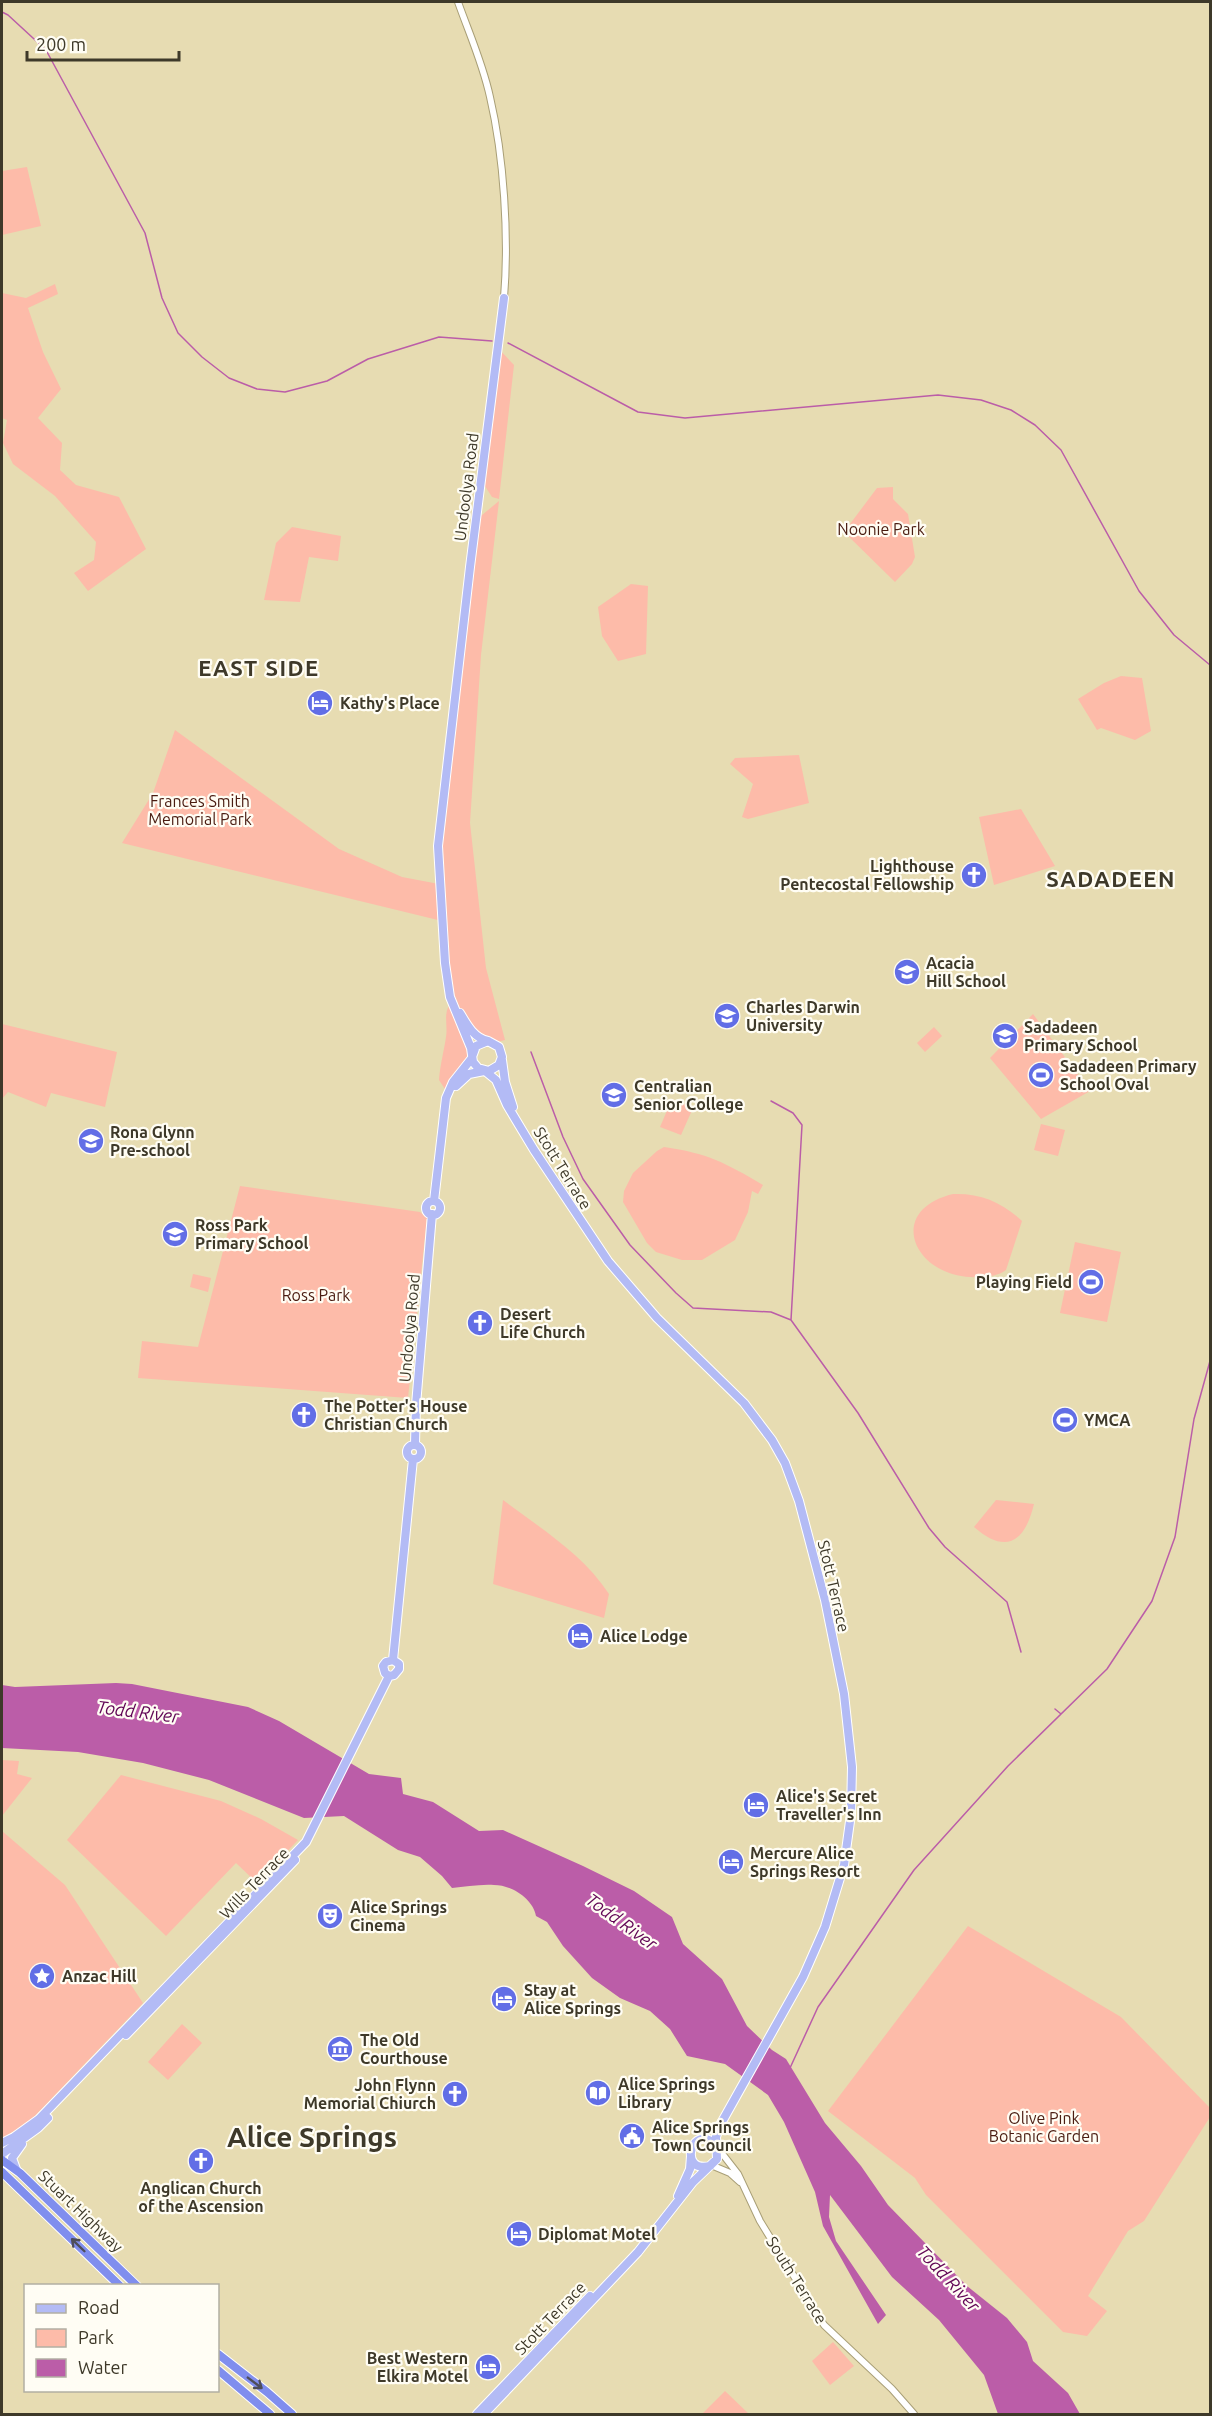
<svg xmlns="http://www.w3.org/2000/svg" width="1212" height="2416" font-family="Ubuntu,sans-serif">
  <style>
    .green { fill: #fdbba9 }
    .water { fill: #bb5da8 }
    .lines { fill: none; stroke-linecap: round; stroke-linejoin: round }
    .stream { stroke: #bb5da8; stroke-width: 1.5 }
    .minor-casing { stroke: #a99f77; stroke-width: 8 }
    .major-casing { stroke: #fff; stroke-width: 10 }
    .highway-casing { stroke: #fff; stroke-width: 10 }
    .minor { stroke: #fff; stroke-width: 6 }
    .major { stroke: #b3bbf5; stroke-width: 8 }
    .highway { stroke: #808eee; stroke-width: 8 }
    .oneway { stroke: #4e4e5a }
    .labels { text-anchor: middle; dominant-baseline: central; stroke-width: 4.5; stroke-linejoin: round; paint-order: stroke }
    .street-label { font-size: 16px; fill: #3e3929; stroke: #fffdf4 }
    .park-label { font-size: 16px; fill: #4a1c11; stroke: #fffdf4 }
    .poi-label { font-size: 16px; font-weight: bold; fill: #3e3929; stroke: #fffdf4; text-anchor: start }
    .water-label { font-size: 18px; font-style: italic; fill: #610655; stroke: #fffdf4 }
    .district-label { font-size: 22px; font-weight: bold; letter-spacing: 1.5px; fill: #3e3929; stroke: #fffdf4 }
    .town-label { font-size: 28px; font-weight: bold; fill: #3e3929; stroke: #fffdf4 }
  </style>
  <rect width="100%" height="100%" fill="#e7dcb2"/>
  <path class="green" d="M 27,167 L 41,226 L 2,235 L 2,171 Z
    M 55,284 L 58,294 L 28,308 L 43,352 L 61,389 L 38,418 L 62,443 L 60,470 L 76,485 L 119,497 L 146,549 L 88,591 L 74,573 L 94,560 L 96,542 L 55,496 L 13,464 L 3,443 L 7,420 L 2,418 L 2,293 L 26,298 Z
    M 497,347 L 514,365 L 499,499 L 492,497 L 481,480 Z
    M 893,487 L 893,499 L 908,514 L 915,557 L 912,564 L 895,582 L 844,532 L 877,488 Z
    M 499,501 L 481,655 L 470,823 L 486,968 L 505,1040 L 493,1043 L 469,1029 L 453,999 L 442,921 L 122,843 L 153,793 L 175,730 L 339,849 L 402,877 L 439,884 L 438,862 L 476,520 Z
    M 292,527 L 341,536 L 338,561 L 309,557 L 300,602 L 264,600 L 276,543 Z
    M 631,584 L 648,586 L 646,654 L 618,661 L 602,636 L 598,607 Z
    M 1121,676 L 1142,678 L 1151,731 L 1135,740 L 1101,728 L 1097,730 L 1078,699 L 1104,683 Z
    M 799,755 L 809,803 L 748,819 L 742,817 L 753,784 L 730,764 L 735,758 Z
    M 1021,809 L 1055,866 L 994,885 L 979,817 Z
    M 450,1004 L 472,1054 L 447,1092 L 439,1080 C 440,1065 444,1051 446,1037 C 448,1025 443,1014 450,1004 Z
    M 1033,1014 L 1090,1091 L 1041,1119 L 990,1058 Z
    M 2,1024 L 117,1052 L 105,1107 L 51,1093 L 46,1107 L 8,1092 L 2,1099 Z
    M 934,1027 L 942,1036 L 925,1052 L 917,1043 Z
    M 672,1099 L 693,1108 L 681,1135 L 660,1127 Z
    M 1041,1124 L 1065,1130 L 1058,1156 L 1034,1150 Z
    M 664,1147 C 707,1153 726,1163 763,1185 L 758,1194 L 752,1191 L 748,1212 L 735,1240 L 702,1260 L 682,1260 L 656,1252 L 647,1243 L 623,1202 L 624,1191 L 633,1173 L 657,1151 Z
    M 240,1186 L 420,1212 L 427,1218 L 408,1398 L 138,1378 L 142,1341 L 198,1347 Z
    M 953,1194 C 980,1193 1002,1202 1022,1221 L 1006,1270 C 998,1276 990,1276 980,1277 C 915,1281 883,1211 953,1194 Z
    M 1075,1242 L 1121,1252 L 1107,1322 L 1060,1313 Z
    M 193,1274 L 211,1278 L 208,1292 L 190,1287 Z
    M 503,1500 C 540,1528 583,1554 609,1594 L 604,1618 L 493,1584 Z
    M 996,1500 L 1034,1504 C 1025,1542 1006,1555 974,1527 Z
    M 2,1760 L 19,1761 L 17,1774 L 32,1778 L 2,1816 Z
    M 121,1775 L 221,1801 L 261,1819 L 298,1840 L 257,1883 L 236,1863 L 166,1936 L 67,1840 Z
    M 2,1831 L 65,1885 L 143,2003 L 32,2119 L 2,2139 Z
    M 968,1926 L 1121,2017 L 1210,2108 L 1210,2117 L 1144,2221 L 1128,2231 L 1088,2296 L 1107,2311 L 1087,2336 L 1063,2332 L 926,2195 L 915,2178 L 828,2111 Z
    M 182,2024 L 202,2043 L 168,2080 L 148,2062 Z
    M 833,2342 L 854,2366 L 830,2385 L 812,2361 Z
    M 725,2391 L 749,2414 L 702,2414 Z"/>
  <path class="water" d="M 116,1683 L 132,1684 L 248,1707 L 279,1721 L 369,1774 L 401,1778 L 403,1794 L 433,1802 L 479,1831 L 503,1830 L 583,1866 L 634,1891 L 672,1917 L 683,1944 L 722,1979 L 747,2026 L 772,2050 L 786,2059 L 825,2123 L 861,2166 L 888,2205 L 967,2286 L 1007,2318 L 1027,2342 L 1033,2361 L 1068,2393 L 1080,2414 L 998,2414 L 984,2375 L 939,2320 L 892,2277 L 830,2195 L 829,2217 L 836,2241 L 886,2315 L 878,2324 L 823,2226 L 815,2192 L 784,2122 L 768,2095 L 725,2064 L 687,2056 L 670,2029 L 650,2011 L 620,1998 L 592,1978 L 563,1946 L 547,1922 L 536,1916 C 533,1899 512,1885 494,1885 C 480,1884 465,1887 452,1888 L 442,1876 L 420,1857 L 398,1850 L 344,1816 L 304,1818 L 209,1780 L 143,1763 L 78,1752 L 2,1748 L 2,1685 L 15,1687 Z"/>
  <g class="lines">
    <path class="stream" d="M 2,12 L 8,15 L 46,50 L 145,233 L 162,298 L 178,333 L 202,357 L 229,378 L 257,389 L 285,392 L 327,381 L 368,359 L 439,337 L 492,341
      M 508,343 L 638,412 L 685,418 L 938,395 L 981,400 L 1011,410 L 1035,425 L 1061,450 L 1139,591 L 1174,635 L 1210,665
      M 531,1052 L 563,1137 L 583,1179 L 630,1245 L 676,1293 L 693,1308 L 771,1312 L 791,1320 L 858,1413 L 929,1528 L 945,1547 L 1007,1602 L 1021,1652
      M 771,1101 L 793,1113 L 802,1125 L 791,1320
      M 1055,1709 L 1061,1714
      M 790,2068 L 818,2007 L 914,1870 L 1008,1766 L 1107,1669 L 1152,1601 L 1175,1537 L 1194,1419 L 1210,1361"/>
    <g class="minor-casing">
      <path id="minor" d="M 458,2 C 469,33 483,64 490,97 C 504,157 509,237 504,298
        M 717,2147 L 738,2174 L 760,2221 L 824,2325 L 892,2389 L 914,2414
        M 711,2165 L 730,2173 L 740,2182"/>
    </g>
    <g class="major-casing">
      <path id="major" d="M 460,1013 C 467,1025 474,1038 488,1041
        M 472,1057 L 476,1046 L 488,1041 L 499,1047 L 502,1057 L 499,1065 L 489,1071 L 478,1068 L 473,1062 L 471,1048 L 450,997 L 445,963 L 438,846 L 470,567 L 504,298
        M 502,1060 L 505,1082 L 513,1107
        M 456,1086 L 469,1074 L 484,1071
        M 434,1201 L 446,1098 L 453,1082 L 472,1058
        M426 1208a7 7 0 1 1 14 0a7 7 0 1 1-14 0Z
        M 415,1444 L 416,1405 L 432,1214
        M407 1452a7 7 0 1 1 14 0a7 7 0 1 1-14 0Z
        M 393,1660 L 413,1459
        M 389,1676 L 394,1675 L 399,1669 L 399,1664 L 393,1660
        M 389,1676 L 385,1673 L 383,1666 L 386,1662 L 393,1660
        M 126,2035 L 295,1860
        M 2,2143 L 14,2137 L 39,2119 L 306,1842 L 389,1676
        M 2,2154 L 38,2128 L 48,2118
        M 710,2166 C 677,2174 692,2121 716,2145
        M 16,2169 L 12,2158 L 22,2144
        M 678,2196 L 690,2169 L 691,2156
        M 477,2414 L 590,2296
        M 484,2414 L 638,2252 L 693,2182 L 717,2159 L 716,2137 L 719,2127 L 803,1977 L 825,1927 L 844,1865 L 851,1814 L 852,1767 L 844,1694 L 825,1600 L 799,1501 L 785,1463 L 772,1440 L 744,1403 L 657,1318 L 608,1261 L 534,1150 L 507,1105 L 496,1080 L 485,1071"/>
    </g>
    <g class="highway-casing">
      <path id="highway" d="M 2,2160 L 20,2173 L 137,2286
        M 2,2172 L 120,2286
        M 218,2354 L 267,2392 L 292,2414
        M 218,2370 L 270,2414"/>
    </g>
    <use href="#minor" class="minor"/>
    <use href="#major" class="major"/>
    <use href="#highway" class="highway"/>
  </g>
  <defs><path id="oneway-shaft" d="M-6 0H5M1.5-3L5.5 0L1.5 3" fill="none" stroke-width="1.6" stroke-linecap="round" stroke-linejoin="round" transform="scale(1.5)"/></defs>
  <g class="oneway">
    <use href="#oneway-shaft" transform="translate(78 2245) rotate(-136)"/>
    <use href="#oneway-shaft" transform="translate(255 2383) rotate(37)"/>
  </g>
  <defs>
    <g id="hotel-disc" transform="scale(1.35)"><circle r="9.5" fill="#626ee6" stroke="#fffdf4"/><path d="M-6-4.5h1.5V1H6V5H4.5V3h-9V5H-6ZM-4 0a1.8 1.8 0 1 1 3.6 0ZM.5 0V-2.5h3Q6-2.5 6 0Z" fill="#fff"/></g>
    <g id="church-disc" transform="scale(1.35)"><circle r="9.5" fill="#626ee6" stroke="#fffdf4"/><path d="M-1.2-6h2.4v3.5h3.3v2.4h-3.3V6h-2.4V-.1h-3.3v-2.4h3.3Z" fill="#fff"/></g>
    <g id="school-disc" transform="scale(1.35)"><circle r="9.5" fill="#626ee6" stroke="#fffdf4"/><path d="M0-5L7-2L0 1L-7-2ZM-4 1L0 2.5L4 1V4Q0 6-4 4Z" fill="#fff"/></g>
    <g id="university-disc" transform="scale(1.35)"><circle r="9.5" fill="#626ee6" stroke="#fffdf4"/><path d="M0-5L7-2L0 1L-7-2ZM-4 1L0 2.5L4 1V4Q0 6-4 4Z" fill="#fff"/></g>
    <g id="stadium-disc" transform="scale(1.35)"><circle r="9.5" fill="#626ee6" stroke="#fffdf4"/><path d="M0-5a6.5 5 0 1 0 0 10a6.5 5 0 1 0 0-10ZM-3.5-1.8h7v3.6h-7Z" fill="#fff"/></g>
    <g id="theatre-disc" transform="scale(1.35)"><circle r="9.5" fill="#626ee6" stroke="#fffdf4"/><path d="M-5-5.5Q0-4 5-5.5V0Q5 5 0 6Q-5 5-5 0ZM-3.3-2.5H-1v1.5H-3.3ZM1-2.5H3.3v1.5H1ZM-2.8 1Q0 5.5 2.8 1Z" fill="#fff"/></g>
    <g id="sight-disc" transform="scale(1.35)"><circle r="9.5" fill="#626ee6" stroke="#fffdf4"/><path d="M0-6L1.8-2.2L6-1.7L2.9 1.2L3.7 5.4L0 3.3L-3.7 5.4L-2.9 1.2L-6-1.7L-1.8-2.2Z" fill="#fff"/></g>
    <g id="museum-disc" transform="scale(1.35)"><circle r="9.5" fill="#626ee6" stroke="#fffdf4"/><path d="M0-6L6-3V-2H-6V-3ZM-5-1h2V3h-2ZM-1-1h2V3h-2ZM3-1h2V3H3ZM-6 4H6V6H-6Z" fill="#fff"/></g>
    <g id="library-disc" transform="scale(1.35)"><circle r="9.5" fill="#626ee6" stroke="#fffdf4"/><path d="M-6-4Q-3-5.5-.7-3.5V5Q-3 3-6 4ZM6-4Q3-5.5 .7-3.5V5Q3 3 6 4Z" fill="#fff"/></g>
    <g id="civic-disc" transform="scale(1.35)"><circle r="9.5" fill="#626ee6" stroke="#fffdf4"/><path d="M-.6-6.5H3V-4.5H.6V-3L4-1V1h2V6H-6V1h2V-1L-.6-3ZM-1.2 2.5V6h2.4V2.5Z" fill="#fff"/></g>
  </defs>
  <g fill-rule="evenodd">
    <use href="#hotel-disc" x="320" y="703"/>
    <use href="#church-disc" x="974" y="875"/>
    <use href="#school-disc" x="907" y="972"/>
    <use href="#university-disc" x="727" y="1016"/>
    <use href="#school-disc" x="1005" y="1036"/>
    <use href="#stadium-disc" x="1041" y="1075"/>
    <use href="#school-disc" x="614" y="1095"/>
    <use href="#school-disc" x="91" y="1141"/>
    <use href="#school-disc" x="175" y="1234"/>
    <use href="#stadium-disc" x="1091" y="1282"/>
    <use href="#church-disc" x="480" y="1323"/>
    <use href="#church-disc" x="304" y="1415"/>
    <use href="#stadium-disc" x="1065" y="1420"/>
    <use href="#hotel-disc" x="580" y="1636"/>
    <use href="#hotel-disc" x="756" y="1805"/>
    <use href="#hotel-disc" x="731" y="1862"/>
    <use href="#theatre-disc" x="330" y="1916"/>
    <use href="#sight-disc" x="42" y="1976"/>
    <use href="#hotel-disc" x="504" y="1999"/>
    <use href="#museum-disc" x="340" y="2049"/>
    <use href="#library-disc" x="598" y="2093"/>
    <use href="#church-disc" x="455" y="2094"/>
    <use href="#civic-disc" x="632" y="2136"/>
    <use href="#church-disc" x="201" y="2161"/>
    <use href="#hotel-disc" x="519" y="2234"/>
    <use href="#hotel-disc" x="488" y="2367"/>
  </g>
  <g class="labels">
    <g class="street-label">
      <text transform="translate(466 487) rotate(-83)">Undoolya Road</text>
      <text transform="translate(563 1168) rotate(58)">Stott Terrace</text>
      <text transform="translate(409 1328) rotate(-85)">Undoolya Road</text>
      <text transform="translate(834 1586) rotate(77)">Stott Terrace</text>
      <text transform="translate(254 1883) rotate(-46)">Wills Terrace</text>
      <text transform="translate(81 2211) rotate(44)">Stuart Highway</text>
      <text transform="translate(797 2280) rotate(58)">South Terrace</text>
      <text transform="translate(550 2318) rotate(-46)">Stott Terrace</text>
    </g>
    <g class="park-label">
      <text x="881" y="529">Noonie Park</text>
      <text x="200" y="801">Frances Smith<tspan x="200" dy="18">Memorial Park</tspan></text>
      <text x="316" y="1295">Ross Park</text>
      <text x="1044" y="2118">Olive Pink<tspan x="1044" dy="18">Botanic Garden</tspan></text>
    </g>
    <g class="poi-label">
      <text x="340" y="703">Kathy's Place</text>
      <text x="954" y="866" text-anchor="end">Lighthouse<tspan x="954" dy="18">Pentecostal Fellowship</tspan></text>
      <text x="926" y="963">Acacia<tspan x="926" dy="18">Hill School</tspan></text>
      <text x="746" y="1007">Charles Darwin<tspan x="746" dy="18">University</tspan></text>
      <text x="1024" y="1027">Sadadeen<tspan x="1024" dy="18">Primary School</tspan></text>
      <text x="1060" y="1066">Sadadeen Primary<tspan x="1060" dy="18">School Oval</tspan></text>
      <text x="634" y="1086">Centralian<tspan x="634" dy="18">Senior College</tspan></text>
      <text x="110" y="1132">Rona Glynn<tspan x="110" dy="18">Pre-school</tspan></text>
      <text x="195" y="1225">Ross Park<tspan x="195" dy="18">Primary School</tspan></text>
      <text x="1072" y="1282" text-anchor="end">Playing Field</text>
      <text x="500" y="1314">Desert<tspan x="500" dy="18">Life Church</tspan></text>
      <text x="324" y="1406">The Potter's House<tspan x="324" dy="18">Christian Church</tspan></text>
      <text x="1084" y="1420">YMCA</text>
      <text x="600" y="1636">Alice Lodge</text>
      <text x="776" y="1796">Alice's Secret<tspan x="776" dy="18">Traveller's Inn</tspan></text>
      <text x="750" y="1853">Mercure Alice<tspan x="750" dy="18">Springs Resort</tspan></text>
      <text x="350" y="1907">Alice Springs<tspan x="350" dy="18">Cinema</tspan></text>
      <text x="62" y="1976">Anzac Hill</text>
      <text x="524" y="1990">Stay at<tspan x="524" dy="18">Alice Springs</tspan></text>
      <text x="360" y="2040">The Old<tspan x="360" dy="18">Courthouse</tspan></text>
      <text x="618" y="2084">Alice Springs<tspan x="618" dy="18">Library</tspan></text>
      <text x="436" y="2085" text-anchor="end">John Flynn<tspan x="436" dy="18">Memorial Chiurch</tspan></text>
      <text x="652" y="2127">Alice Springs<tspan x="652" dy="18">Town Council</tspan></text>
      <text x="201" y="2188" text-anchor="middle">Anglican Church<tspan x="201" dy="18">of the Ascension</tspan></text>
      <text x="538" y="2234">Diplomat Motel</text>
      <text x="468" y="2358" text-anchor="end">Best Western<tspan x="468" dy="18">Elkira Motel</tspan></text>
    </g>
    <g class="water-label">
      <text transform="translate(138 1711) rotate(7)">Todd River</text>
      <text transform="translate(622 1921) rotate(36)">Todd River</text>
      <text transform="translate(949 2278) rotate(47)">Todd River</text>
    </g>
    <g class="district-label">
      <text x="259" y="667">EAST SIDE</text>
      <text x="1111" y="878">SADADEEN</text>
    </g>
    <g class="town-label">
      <text x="312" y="2136">Alice Springs</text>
    </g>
  </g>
  <rect width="1212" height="2416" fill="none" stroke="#3e3929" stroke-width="6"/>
  <rect x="24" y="2284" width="195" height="108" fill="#fffdf4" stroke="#b2afa3" stroke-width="1.5"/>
  <rect x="36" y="2304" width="30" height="9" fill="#b3bbf5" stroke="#b2afa3" stroke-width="1.5"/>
  <text x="78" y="2314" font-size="18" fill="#3e3929">Road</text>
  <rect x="36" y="2329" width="30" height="18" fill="#fdbba9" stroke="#b2afa3" stroke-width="1.5"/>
  <text x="78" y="2344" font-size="18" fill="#3e3929">Park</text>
  <rect x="36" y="2359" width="30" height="18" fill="#bb5da8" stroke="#b2afa3" stroke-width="1.5"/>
  <text x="78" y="2374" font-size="18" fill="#3e3929">Water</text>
  <path d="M27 51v9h152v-9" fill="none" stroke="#3e3929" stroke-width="3"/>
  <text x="36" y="51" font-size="18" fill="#3e3929" stroke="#fffdf4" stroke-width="4.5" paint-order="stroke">200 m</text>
</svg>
